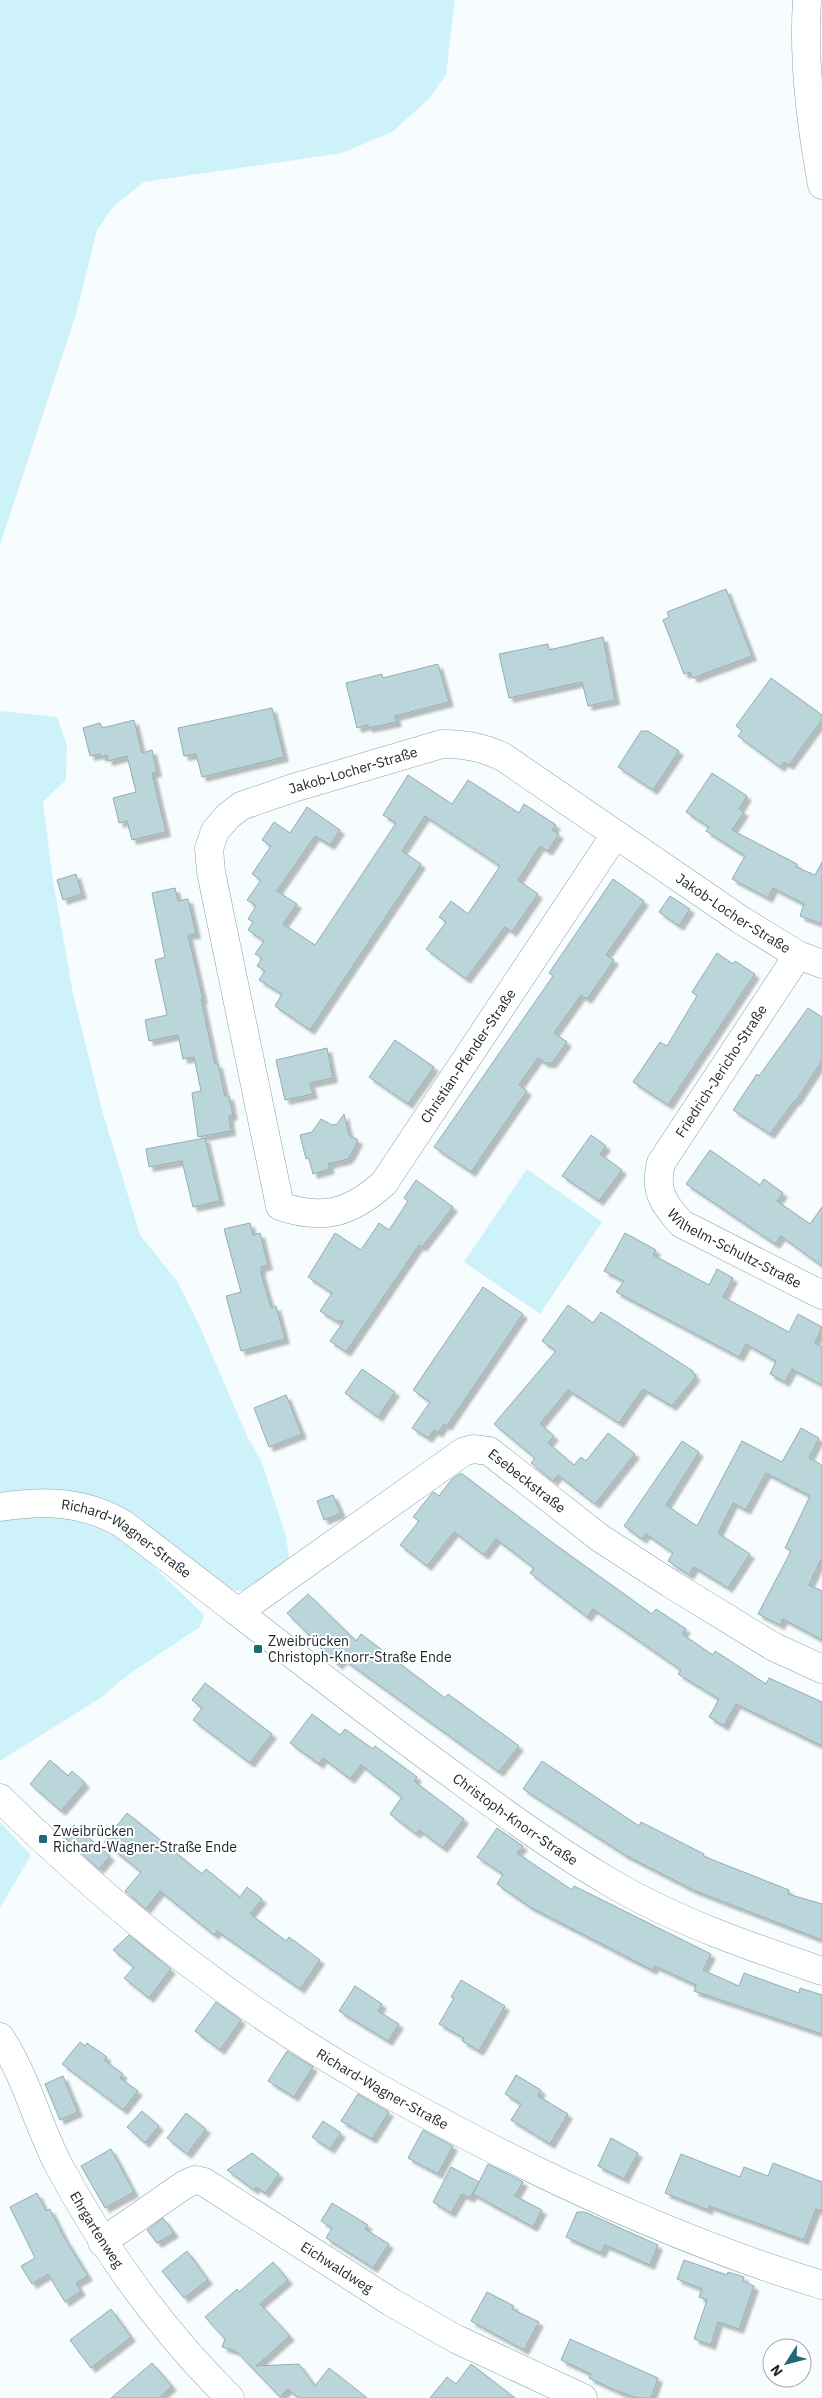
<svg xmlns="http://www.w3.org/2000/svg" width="822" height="2398" font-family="'IBM Plex Sans',sans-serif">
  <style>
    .green { fill: #cef2f9 }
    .building { fill: #bbd6db; stroke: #93adb3; filter: url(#shadow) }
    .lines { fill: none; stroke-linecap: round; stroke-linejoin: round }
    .minor-casing { stroke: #88a2a7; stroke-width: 29 }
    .minor { stroke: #fff; stroke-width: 28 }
    .poi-dot { fill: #216976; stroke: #fff; stroke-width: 2 }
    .labels { text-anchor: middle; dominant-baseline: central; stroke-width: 4; stroke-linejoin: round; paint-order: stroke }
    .street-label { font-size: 14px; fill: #1c2628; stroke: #fff }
    .poi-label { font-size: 14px; fill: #1c2628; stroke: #fff; text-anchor: start }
  </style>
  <defs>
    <filter id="shadow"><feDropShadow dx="4.5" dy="4.5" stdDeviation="1" flood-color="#0004"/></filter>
  </defs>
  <rect width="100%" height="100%" fill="#f7fdfe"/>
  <path class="green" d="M 0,0 L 455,0 L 446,75 L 429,99 L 392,132 L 342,153 L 144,182 L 113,207 L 97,230 L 77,311 L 0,545 Z
    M 0,711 L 57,717 L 67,745 L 66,780 L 43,802 L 52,874 L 73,994 L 102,1110 L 140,1235 L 177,1281 L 200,1327 L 248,1438 L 261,1460 L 286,1536 L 289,1557 L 249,1592 L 229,1589 L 150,1556 L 150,1563 L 204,1615 L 200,1627 L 128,1675 L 99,1699 L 0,1761 Z
    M 527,1169 L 602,1222 L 540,1314 L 464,1262 Z
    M 0,1822 L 31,1855 L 0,1908 Z"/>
  <path class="building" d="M 726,589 L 752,656 L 693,678 L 690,672 L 684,674 L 663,620 L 669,617 L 667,612 Z
    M 603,637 L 615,700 L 588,706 L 582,682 L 509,698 L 499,654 L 548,644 L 549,650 Z
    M 438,664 L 449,702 L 395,716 L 397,722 L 368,728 L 368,725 L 357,728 L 346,683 L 382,674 L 383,678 Z
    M 771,678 L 822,715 L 822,720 L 789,765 L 784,762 L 780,767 L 738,736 L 742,731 L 736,726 Z
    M 272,708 L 284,757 L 202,777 L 196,754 L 184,756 L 178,728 Z
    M 134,720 L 142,753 L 152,750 L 157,772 L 152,773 L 166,832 L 132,840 L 127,821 L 119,823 L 113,798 L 136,792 L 127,756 L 108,761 L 107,755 L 101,757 L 100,754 L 90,756 L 83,728 L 100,723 L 102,728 Z
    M 641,731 L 648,731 L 679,751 L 653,790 L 618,767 Z
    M 712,773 L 747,796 L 739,809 L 744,812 L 732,830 L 797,864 L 796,867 L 815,875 L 822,862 L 822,924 L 800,916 L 804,904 L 773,888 L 768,898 L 732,879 L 745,856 L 706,831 L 709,827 L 686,812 Z
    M 408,775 L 452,804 L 468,780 L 519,813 L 524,804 L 556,825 L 552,830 L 559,834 L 548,851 L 540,846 L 518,880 L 538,894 L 512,932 L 505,927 L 466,979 L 426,949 L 446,922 L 439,917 L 451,901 L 468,914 L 500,866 L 425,816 L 402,851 L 421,864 L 310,1030 L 275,1006 L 282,994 L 259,980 L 265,971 L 257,966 L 262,958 L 255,954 L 264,941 L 248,930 L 253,922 L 248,919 L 256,906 L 247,900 L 261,880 L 252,874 L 271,846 L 262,840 L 274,822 L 290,833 L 307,807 L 340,830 L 330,845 L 315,836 L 277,891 L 297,904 L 283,924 L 315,945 L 396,823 L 383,815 Z
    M 76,874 L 82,894 L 63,900 L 57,880 Z
    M 613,879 L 644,901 L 606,955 L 614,960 L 587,999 L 581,995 L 554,1033 L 567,1042 L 552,1063 L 545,1063 L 538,1058 L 519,1085 L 527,1091 L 471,1172 L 434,1147 L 553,976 L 549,973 Z
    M 175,888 L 178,901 L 188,899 L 196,934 L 188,935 L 203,999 L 201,999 L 215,1064 L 218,1064 L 225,1096 L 229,1096 L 233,1115 L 229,1116 L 231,1131 L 198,1137 L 192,1093 L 201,1091 L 194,1057 L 183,1059 L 178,1035 L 149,1041 L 145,1020 L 167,1015 L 155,960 L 165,957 L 152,893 Z
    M 670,896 L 690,909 L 679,926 L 659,912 Z
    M 717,953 L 733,964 L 735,961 L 755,974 L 668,1105 L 633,1082 L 660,1042 L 667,1046 L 697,996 L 692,992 Z
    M 808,1008 L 822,1017 L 822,1061 L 796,1101 L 795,1100 L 770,1134 L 733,1110 L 757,1074 L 759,1076 Z
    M 395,1040 L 434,1067 L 408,1104 L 369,1077 Z
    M 327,1048 L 333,1078 L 310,1083 L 313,1094 L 285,1100 L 276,1060 Z
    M 344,1114 L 349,1135 L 358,1140 L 353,1151 L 348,1159 L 328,1164 L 330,1169 L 313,1174 L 309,1158 L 306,1159 L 300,1135 L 312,1132 L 321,1119 L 332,1125 L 337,1124 Z
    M 591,1135 L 606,1146 L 600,1154 L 622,1170 L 599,1201 L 562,1176 Z
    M 205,1138 L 220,1201 L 193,1207 L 182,1161 L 149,1167 L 146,1149 Z
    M 710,1150 L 760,1185 L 764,1179 L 783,1193 L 777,1201 L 810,1224 L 822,1207 L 822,1266 L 781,1236 L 775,1244 L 686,1184 Z
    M 416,1180 L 453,1207 L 422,1247 L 419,1245 L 346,1352 L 330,1341 L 344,1321 L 336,1321 L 320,1311 L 332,1293 L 308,1277 L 335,1233 L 361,1250 L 379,1223 L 389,1230 L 408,1201 L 404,1198 Z
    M 250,1223 L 253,1235 L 260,1233 L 268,1265 L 261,1267 L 261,1273 L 271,1308 L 276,1306 L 285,1339 L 241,1351 L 226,1296 L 241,1292 L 224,1229 Z
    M 625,1233 L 656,1250 L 653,1255 L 709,1285 L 717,1269 L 733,1278 L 723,1297 L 789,1332 L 798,1314 L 822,1327 L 815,1343 L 822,1347 L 822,1385 L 792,1369 L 785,1382 L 770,1374 L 776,1361 L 746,1344 L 739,1357 L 616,1292 L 624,1281 L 604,1271 Z
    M 483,1287 L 523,1314 L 447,1426 L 444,1424 L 438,1433 L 434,1430 L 428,1438 L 412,1428 L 430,1402 L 413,1390 Z
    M 568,1305 L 593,1323 L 601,1312 L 693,1371 L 692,1373 L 696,1376 L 672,1406 L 643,1389 L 619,1423 L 568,1390 L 540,1424 L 554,1436 L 548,1443 L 574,1465 L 581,1457 L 586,1461 L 608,1433 L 635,1454 L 595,1504 L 558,1475 L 553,1481 L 531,1463 L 535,1458 L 494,1424 L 556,1351 L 542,1341 Z
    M 362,1369 L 395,1392 L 378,1417 L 345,1393 Z
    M 286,1395 L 302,1434 L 269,1447 L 254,1408 Z
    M 801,1428 L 819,1438 L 809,1458 L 822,1465 L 822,1557 L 809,1585 L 822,1591 L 822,1640 L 783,1619 L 780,1625 L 758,1614 L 791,1551 L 785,1548 L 810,1496 L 766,1473 L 746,1510 L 733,1503 L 718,1533 L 750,1554 L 728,1588 L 694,1567 L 689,1575 L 668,1561 L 673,1553 L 646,1534 L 642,1539 L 624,1526 L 682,1441 L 699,1452 L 666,1505 L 697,1526 L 742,1441 L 782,1462 Z
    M 461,1473 L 553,1543 L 652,1614 L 656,1609 L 686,1629 L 682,1634 L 713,1655 L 715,1651 L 766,1684 L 769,1678 L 822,1702 L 822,1746 L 736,1704 L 724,1726 L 709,1717 L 719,1699 L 678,1674 L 681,1670 L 593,1609 L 587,1617 L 530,1573 L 534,1568 L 496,1539 L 484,1555 L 454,1532 L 427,1566 L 400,1545 L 419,1521 L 413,1517 L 432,1493 L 434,1492 L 439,1496 L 452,1479 Z
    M 333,1495 L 341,1513 L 324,1520 L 317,1501 Z
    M 308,1594 L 356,1641 L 361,1634 L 445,1698 L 448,1694 L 519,1746 L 499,1772 L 343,1659 L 338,1665 L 287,1613 Z
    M 205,1683 L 272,1734 L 250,1763 L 193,1720 L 202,1708 L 192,1700 Z
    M 312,1714 L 340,1735 L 345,1729 L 373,1749 L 375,1746 L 417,1777 L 414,1781 L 464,1819 L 443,1848 L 419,1830 L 416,1834 L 390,1814 L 402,1797 L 361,1765 L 350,1779 L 323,1758 L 319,1764 L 290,1743 Z
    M 50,1760 L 68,1776 L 72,1771 L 85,1783 L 61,1811 L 30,1784 Z
    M 542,1761 L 639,1826 L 641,1822 L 704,1854 L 703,1856 L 789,1890 L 788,1894 L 822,1904 L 822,1940 L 693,1890 L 625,1855 L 523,1789 Z
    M 127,1813 L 202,1874 L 206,1869 L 240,1897 L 247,1887 L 262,1899 L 250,1914 L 286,1941 L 289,1937 L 320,1960 L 300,1989 L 217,1931 L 214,1935 L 160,1891 L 146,1909 L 125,1891 L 141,1872 L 104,1842 Z
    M 74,1825 L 110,1856 L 99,1869 L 64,1837 Z
    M 497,1828 L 523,1846 L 517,1853 L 572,1890 L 574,1886 L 711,1954 L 703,1970 L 739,1986 L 744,1973 L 799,1993 L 800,1988 L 822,1995 L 822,2034 L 694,1991 L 696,1985 L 655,1966 L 652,1970 L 530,1907 L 497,1884 L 503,1874 L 477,1857 Z
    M 129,1935 L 171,1969 L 149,1998 L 124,1978 L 134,1967 L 113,1950 Z
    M 461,1980 L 505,2006 L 479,2051 L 462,2041 L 464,2038 L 439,2024 L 454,1998 L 451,1997 Z
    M 355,1986 L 382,2004 L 378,2011 L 399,2024 L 388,2041 L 339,2011 Z
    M 216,2002 L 241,2020 L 220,2050 L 195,2031 Z
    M 80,2042 L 85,2046 L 87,2043 L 107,2057 L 104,2060 L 123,2074 L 120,2078 L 138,2091 L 123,2110 L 62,2064 Z
    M 287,2051 L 313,2067 L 294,2097 L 268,2081 Z
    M 516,2075 L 541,2090 L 538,2096 L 568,2114 L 550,2144 L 511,2120 L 521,2104 L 505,2094 Z
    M 63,2076 L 78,2112 L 60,2120 L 45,2084 Z
    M 358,2094 L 389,2112 L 372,2139 L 341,2121 Z
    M 142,2111 L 159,2126 L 145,2143 L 127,2127 Z
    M 186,2113 L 206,2129 L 187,2154 L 167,2138 Z
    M 323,2121 L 341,2133 L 330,2149 L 312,2137 Z
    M 423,2130 L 453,2146 L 438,2174 L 408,2158 Z
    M 611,2138 L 638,2153 L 624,2179 L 598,2166 Z
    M 111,2149 L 134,2192 L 105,2208 L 81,2166 Z
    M 252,2153 L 279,2174 L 265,2193 L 256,2187 L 254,2190 L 227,2170 Z
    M 681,2154 L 740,2177 L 744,2167 L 768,2176 L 773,2163 L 822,2182 L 822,2211 L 816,2209 L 804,2240 L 709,2206 L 708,2210 L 665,2193 Z
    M 488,2164 L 523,2182 L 515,2196 L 542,2210 L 533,2227 L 473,2194 Z
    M 451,2167 L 479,2182 L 470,2198 L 462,2194 L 451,2213 L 433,2202 Z
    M 37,2193 L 46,2211 L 50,2209 L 64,2237 L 88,2276 L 76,2283 L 81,2291 L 65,2302 L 48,2274 L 32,2284 L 21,2266 L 35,2258 L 10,2207 Z
    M 332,2203 L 368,2225 L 365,2229 L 389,2244 L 373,2268 L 326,2238 L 332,2228 L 321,2221 Z
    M 577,2212 L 585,2212 L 658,2245 L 650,2265 L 605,2245 L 601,2253 L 566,2237 Z
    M 163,2218 L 174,2233 L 157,2243 L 147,2230 Z
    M 187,2251 L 208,2280 L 184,2298 L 162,2271 Z
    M 684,2260 L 727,2275 L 728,2272 L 744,2277 L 743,2281 L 754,2286 L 739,2329 L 718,2322 L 711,2345 L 694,2339 L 707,2300 L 699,2297 L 702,2289 L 677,2279 Z
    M 273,2262 L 288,2280 L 260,2304 L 290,2336 L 256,2366 L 299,2364 L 315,2386 L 329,2368 L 367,2398 L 299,2398 L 288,2389 L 280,2397 L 236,2351 L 222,2347 L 225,2339 L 205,2317 L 237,2289 L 239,2292 Z
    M 487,2292 L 514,2306 L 512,2309 L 539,2322 L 524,2350 L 471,2321 Z
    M 111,2309 L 131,2337 L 91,2368 L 70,2340 Z
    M 570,2339 L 658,2378 L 651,2398 L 637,2398 L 617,2391 L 589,2378 L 591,2374 L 561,2360 Z
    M 152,2363 L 172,2386 L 159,2398 L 111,2398 Z
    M 471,2364 L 515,2398 L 430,2398 L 447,2377 L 456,2384 Z"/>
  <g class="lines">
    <g class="minor-casing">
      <g id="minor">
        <path d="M 807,0 C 803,63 811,124 822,185"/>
        <path id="s1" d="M 615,835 L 384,1183 C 351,1213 323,1221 280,1206 L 211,872 L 209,849 L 215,831 L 228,816 L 241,806 L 293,788 L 442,744 C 465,744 482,747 503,757 L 741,920 L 798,955 L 822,964"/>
        <path id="s2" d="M 798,955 L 661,1163 C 654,1190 663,1204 682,1224 L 822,1295"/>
        <path id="s3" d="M 0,1507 C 44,1500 84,1501 123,1524 C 230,1605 335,1689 443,1768 C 498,1808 554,1850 613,1884 C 678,1922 751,1947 822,1971"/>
        <path id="s4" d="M 238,1612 L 463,1452 L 473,1449 L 489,1451 L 600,1538 L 671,1584 L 774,1647 L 822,1669"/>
        <path id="s5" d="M 0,1798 C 108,1905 231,2003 363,2079 C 402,2102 443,2123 483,2144 C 592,2200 704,2249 822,2285"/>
        <path id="s6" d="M 0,2037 C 26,2076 37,2123 58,2164 C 104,2250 161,2330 230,2398"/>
        <path id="s7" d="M 102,2242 L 184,2185 L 195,2180 L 204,2182 L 391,2302 L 456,2339 L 583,2398"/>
      </g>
    </g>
    <use href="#minor" class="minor"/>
  </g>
  <g class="poi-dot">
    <rect x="253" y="1644" width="10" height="10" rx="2.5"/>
    <rect x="38" y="1834" width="10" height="10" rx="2.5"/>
  </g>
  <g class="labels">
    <g class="street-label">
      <text stroke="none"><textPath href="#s1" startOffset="1068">Jakob-Locher-Straße</textPath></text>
      <text stroke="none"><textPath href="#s1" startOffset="1502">Jakob-Locher-Straße</textPath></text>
      <text transform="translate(468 1056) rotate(-56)">Christian-Pfender-Straße</text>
      <text transform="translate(721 1071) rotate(-57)">Friedrich-Jericho-Straße</text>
      <text stroke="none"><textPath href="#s2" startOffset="375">Wilhelm-Schultz-Straße</textPath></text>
      <text stroke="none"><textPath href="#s4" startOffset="351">Esebeckstraße</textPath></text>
      <text stroke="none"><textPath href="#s3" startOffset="136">Richard-Wagner-Straße</textPath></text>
      <text stroke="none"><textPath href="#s3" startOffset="618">Christoph-Knorr-Straße</textPath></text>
      <text stroke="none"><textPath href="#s5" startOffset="482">Richard-Wagner-Straße</textPath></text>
      <text stroke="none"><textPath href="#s6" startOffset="216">Ehrgartenweg</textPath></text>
      <text stroke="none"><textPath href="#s7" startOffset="279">Eichwaldweg</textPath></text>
    </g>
    <g class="poi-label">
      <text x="268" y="1641">Zweibrücken<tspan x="268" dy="16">Christoph-Knorr-Straße Ende</tspan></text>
      <text x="53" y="1831">Zweibrücken<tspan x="53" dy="16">Richard-Wagner-Straße Ende</tspan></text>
    </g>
  </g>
  <g transform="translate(787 2363) rotate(234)"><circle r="24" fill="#ffffff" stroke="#a4a8a9"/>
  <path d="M0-4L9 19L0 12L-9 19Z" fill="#216976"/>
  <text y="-8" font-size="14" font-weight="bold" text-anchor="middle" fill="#1c2628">N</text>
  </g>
</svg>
